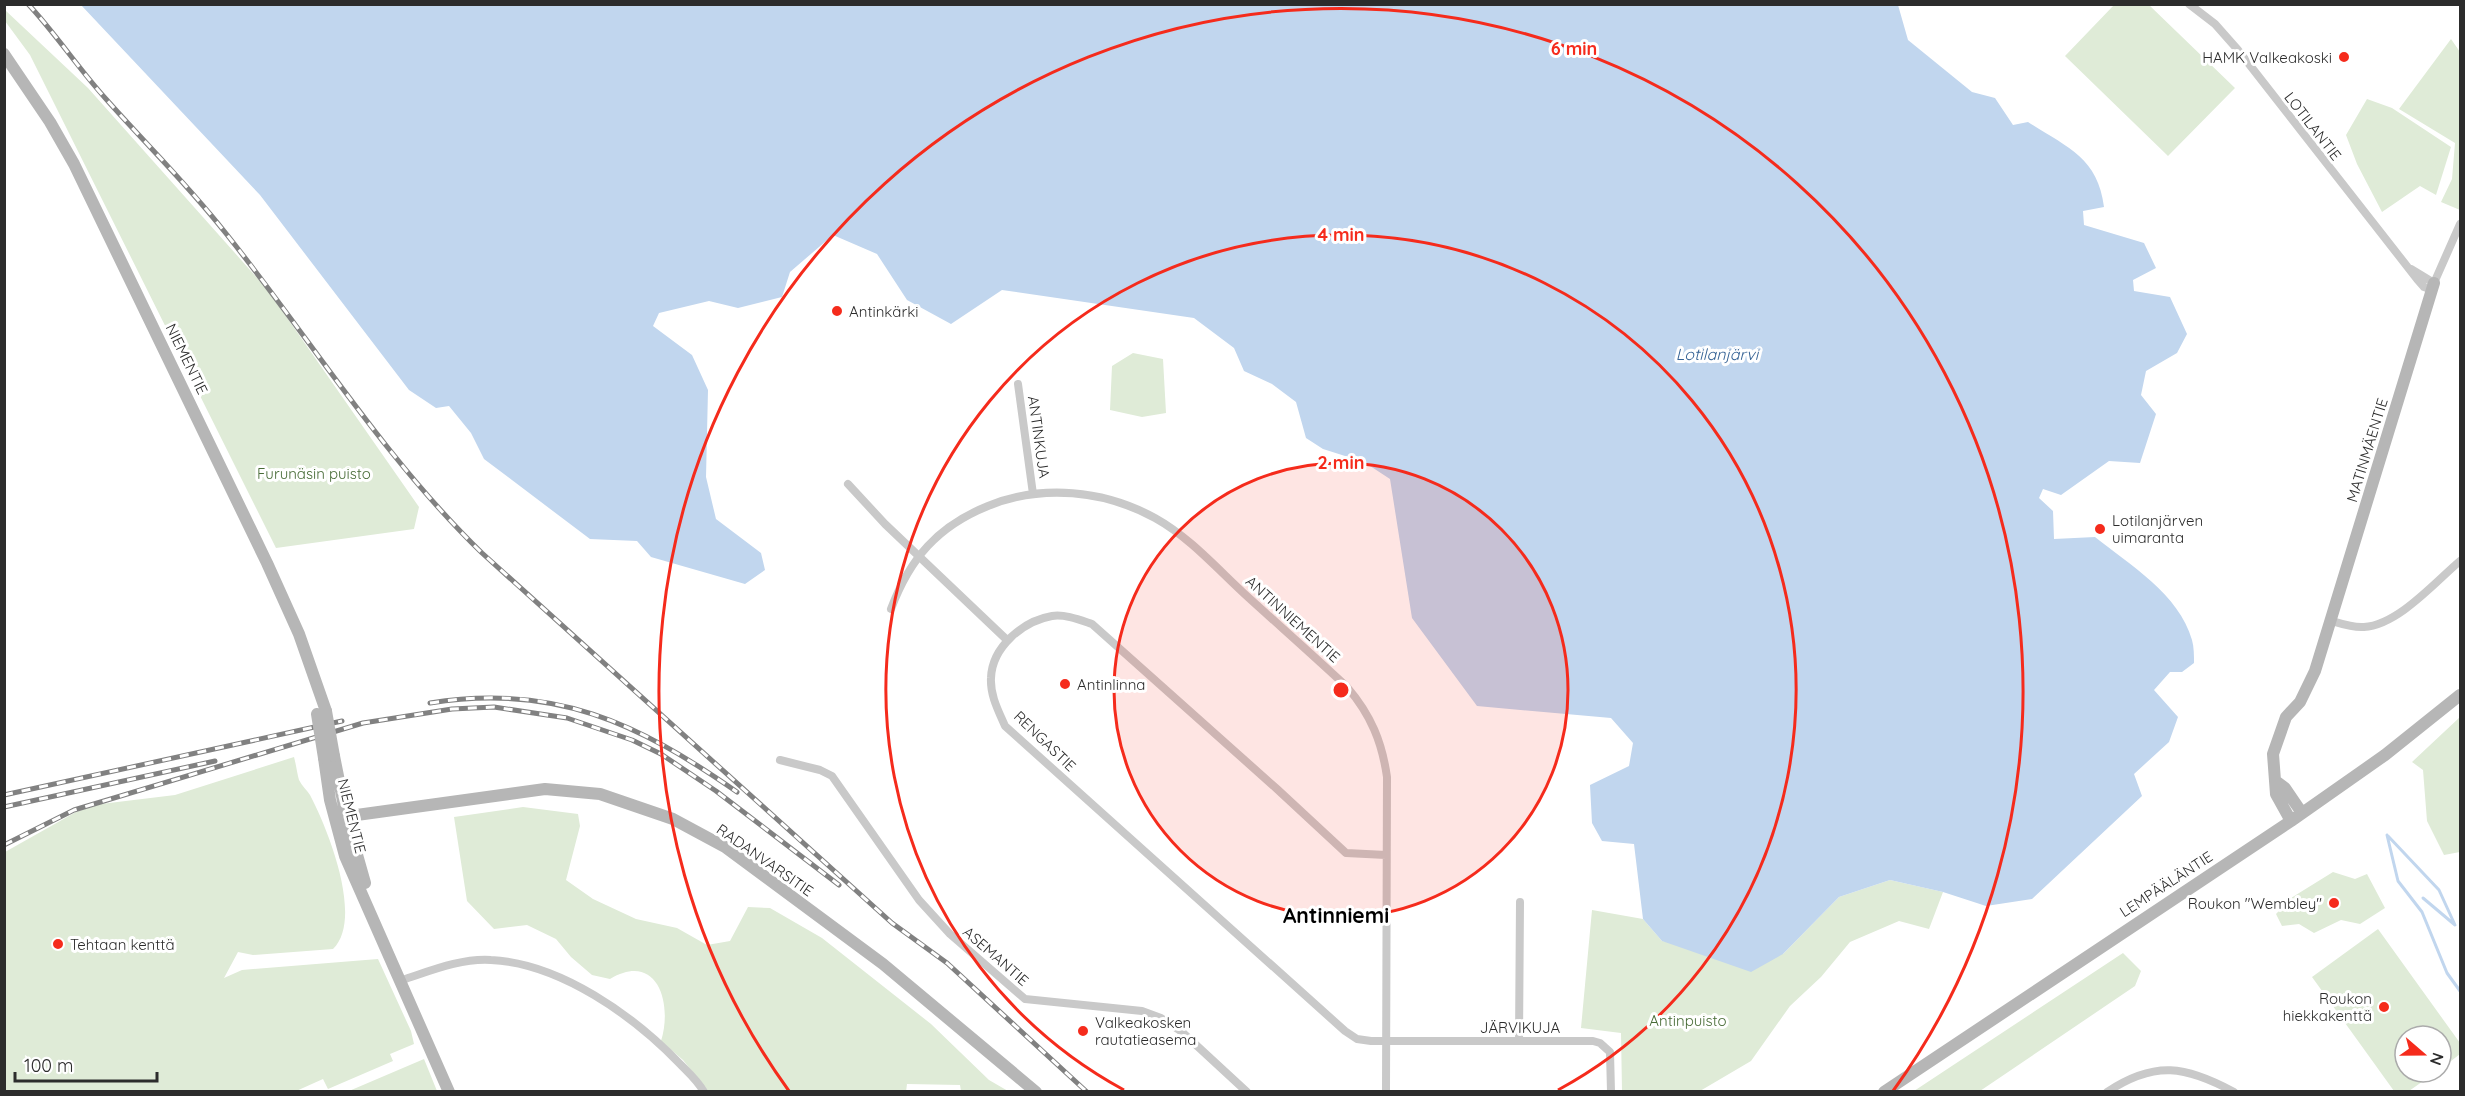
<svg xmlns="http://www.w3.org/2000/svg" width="2465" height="1096" font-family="Quicksand,sans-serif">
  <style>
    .green { fill: #dfebd7 }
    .water { fill: #c1d6ee }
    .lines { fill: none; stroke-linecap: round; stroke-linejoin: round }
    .stream { stroke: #c1d6ee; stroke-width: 3 }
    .street { stroke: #c9c9c9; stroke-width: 8 }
    .secondary { stroke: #b6b6b6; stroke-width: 12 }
    .rail-casing { stroke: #818181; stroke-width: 5 }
    .rail { stroke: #fff; stroke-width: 3; stroke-dasharray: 9; stroke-linecap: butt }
    .secondary-bridge { stroke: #b6b6b6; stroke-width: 12 }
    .ring { fill: none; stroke: #f52b1c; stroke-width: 3 }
    .poi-dot { fill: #f52b1c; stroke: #fff; stroke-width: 2 }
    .labels { text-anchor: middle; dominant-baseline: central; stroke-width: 6; stroke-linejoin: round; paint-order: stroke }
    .poi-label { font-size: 15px; fill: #2c2c2c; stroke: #fff; text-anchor: start }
    .street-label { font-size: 15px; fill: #2c2c2c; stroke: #fff }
    .park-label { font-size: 15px; fill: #476b36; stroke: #fff }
    .water-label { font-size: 16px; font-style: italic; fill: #336194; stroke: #fff }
    .district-label { font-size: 21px; font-weight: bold; fill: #000; stroke: #fff }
    .centre { fill: #f52b1c; stroke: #fff; stroke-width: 3 }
    .ring-label { font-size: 18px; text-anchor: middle; font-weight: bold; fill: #f52b1c; stroke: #fff; stroke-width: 6; stroke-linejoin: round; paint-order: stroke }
  </style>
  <rect width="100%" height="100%" fill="#fff"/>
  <path class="green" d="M 2114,5 L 2149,5 L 2235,88 L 2168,156 L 2065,56 Z
    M 5,10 L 88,88 L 267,289 L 419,507 L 414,529 L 276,548 L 30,55 L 5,21 Z
    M 2451,39 L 2460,52 L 2460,210 L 2441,202 L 2452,179 L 2455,143 L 2399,109 Z
    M 2367,99 L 2392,108 L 2451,147 L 2436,195 L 2420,186 L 2382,212 L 2357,164 L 2346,135 Z
    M 1133,353 L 1163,359 L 1166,413 L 1142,417 L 1110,410 L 1112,366 Z
    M 2460,717 L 2460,852 L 2444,855 L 2427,821 L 2423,770 L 2412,762 Z
    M 294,757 C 296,764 297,773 299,780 C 302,786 307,790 310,795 C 328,829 364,919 333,949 L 253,955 L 238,952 L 224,978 L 242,970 L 378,959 L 411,1031 L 414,1044 L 390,1054 L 393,1061 L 328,1089 L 323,1079 L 294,1092 L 5,1091 L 5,852 L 76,812 L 101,804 L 175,795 Z
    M 523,807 L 578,814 L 580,826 L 566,880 L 593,899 L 636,919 L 677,928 L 707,945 L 730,941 L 748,907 L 770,908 L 822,938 L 931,1024 L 989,1080 L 1008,1091 L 961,1091 L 960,1085 L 907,1084 L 906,1092 L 708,1091 L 683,1060 L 661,1041 C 673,1003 657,951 610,979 L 592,975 L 571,957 L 556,939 L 527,925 L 494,929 L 467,901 L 454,817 Z
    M 2333,872 L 2355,879 L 2367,874 L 2385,908 L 2360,924 L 2341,920 L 2314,933 L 2299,924 L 2282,926 L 2276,914 L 2291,898 Z
    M 1890,880 L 1943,892 L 1929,929 L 1899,921 L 1850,942 L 1821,977 L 1790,1006 L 1751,1061 L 1700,1091 L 1622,1091 L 1621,1033 L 1581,1028 L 1592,910 L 1643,919 L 1662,941 L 1783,954 L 1839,897 Z
    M 2378,929 L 2460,1043 L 2460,1054 L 2441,1069 L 2441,1036 L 2405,1036 L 2405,1072 L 2436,1072 L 2409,1091 L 2394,1091 L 2312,977 Z
    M 2123,953 L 2141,971 L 2135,986 L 1980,1091 L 1914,1091 Z
    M 424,1059 L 437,1091 L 349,1091 Z"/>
  <path class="water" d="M 81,5 L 1898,5 L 1908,40 L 1972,92 L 1995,98 L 2013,125 L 2028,122 C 2066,147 2098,157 2104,207 L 2083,211 L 2084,225 L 2144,243 L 2156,268 L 2133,280 L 2134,291 L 2170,297 L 2187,334 L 2177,353 L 2146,371 L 2141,395 L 2156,414 L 2140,463 L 2109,461 L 2061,495 L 2043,489 L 2039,498 L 2053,511 L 2054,539 L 2095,537 C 2130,565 2179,594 2192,640 C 2194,647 2194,656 2194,663 L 2182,672 L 2170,672 L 2154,690 L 2178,717 L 2169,742 L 2134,774 L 2142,796 L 2032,899 L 1986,906 L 1943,892 L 1890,880 L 1839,897 L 1783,954 L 1751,972 L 1662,941 L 1643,919 L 1634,844 L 1602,841 L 1592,823 L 1590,785 L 1629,766 L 1633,743 L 1611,718 L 1477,706 L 1412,618 L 1390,479 L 1364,462 L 1323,449 L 1306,438 L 1296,402 L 1272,384 L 1244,371 L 1234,348 L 1194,318 L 1002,290 L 951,324 L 907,300 L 877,254 L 833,235 L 790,272 L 782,297 L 738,308 L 709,301 L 659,313 L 653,326 L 692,355 L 708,390 L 706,477 L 716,519 L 761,553 L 765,570 L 745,584 L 651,557 L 637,541 L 590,539 L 484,459 L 471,433 L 449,406 L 436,408 L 409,390 L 260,195 Z"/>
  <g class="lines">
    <path class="stream" d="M 2387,835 L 2398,881 L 2422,912 L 2447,973 L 2460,991
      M 2388,836 L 2439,890 L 2455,925 L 2423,898"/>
    <path class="street" d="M 2189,4 L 2215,24 L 2238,50 L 2417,279 L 2424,287 L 2432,290
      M 2411,269 L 2434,283 L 2460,224
      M 1018,384 L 1033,494
      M 848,484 L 885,524 L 1007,640
      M 891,609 C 910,558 938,526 988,506 C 1042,484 1104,490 1155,518 C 1191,538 1219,571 1249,598 C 1282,628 1315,657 1347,687 C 1371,715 1382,742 1387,777 L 1386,1092
      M 2332,621 C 2342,624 2353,628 2364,627 C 2398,625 2435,582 2460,561
      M 780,760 L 820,770 L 832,776 L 919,900 L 950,934 L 1025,999 L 1142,1011 L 1161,1018 L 1182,1032 L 1247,1092
      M 1386,855 L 1346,853 L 1277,789 L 1092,624 C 1080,620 1065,614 1052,616 C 1023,621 992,647 991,678 C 990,695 998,710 1005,726 L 1345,1031 L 1357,1039 L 1371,1041 L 1593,1041 L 1600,1043 L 1610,1052 L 1611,1092
      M 402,980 C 430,971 461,958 491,960 C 560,963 634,1016 680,1064 C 689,1073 698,1081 704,1092
      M 1519,1041 L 1520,902
      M 2107,1092 C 2155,1060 2186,1066 2234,1092"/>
    <path class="secondary" d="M 4,54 L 50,122 L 74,164 L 267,563 L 299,634 L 326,711
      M 334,756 L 346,816 L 365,883
      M 324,758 L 330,800 L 345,856 L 449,1092
      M 2277,782 L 2285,788 L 2302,813
      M 335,818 L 545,789 L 600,794 L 673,819 L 725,847 L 883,964 L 1036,1092
      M 2291,821 L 2276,794 L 2273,754 L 2286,717 L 2300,702 L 2315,671 L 2434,283
      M 1884,1092 L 2291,821 L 2385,755 L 2460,695"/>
    <g class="rail-casing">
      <path id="rail" d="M 28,4 C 56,34 78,68 106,99 C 145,143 187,184 224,231 C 310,338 383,457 482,553 L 892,923 L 947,963 L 1087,1092
        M 430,703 C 554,683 638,723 737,792
        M 4,795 L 342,721
        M 4,807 L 215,761
        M 4,845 L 74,810 L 363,723 L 452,709 L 494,707 L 567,718 L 632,740 L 661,754 L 716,791 L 839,885"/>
    </g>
    <use href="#rail" class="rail"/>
    <path class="secondary-bridge" d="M 326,711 L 334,756
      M 317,714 L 324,758"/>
  </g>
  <circle cx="1341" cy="690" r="227" fill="#f52b1c" fill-opacity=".12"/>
  <g class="ring">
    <circle cx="1341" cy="690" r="227"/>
    <path d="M1124 1090A455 455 0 1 1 1558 1090"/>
    <path d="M789 1091A682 682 0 1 1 1893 1091"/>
  </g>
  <g class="poi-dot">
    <circle cx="2344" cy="57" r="6"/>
    <circle cx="837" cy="311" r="6"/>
    <circle cx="2100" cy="529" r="6"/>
    <circle cx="1065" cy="684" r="6"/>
    <circle cx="2334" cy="903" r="6"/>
    <circle cx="58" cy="944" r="6"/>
    <circle cx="2384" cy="1007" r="6"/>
    <circle cx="1083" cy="1031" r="6"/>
  </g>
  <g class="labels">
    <g class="poi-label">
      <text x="2332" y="57" text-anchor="end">HAMK Valkeakoski</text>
      <text x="849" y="311">Antinkärki</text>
      <text x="2112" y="520">Lotilanjärven<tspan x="2112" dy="17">uimaranta</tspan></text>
      <text x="1077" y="684">Antinlinna</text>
      <text x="2322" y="903" text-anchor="end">Roukon "Wembley"</text>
      <text x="70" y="944">Tehtaan kenttä</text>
      <text x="2372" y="998" text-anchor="end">Roukon<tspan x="2372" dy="17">hiekkakenttä</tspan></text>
      <text x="1095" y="1022">Valkeakosken<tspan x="1095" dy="17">rautatieasema</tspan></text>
    </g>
    <g class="street-label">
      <text transform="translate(2313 126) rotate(52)">LOTILANTIE</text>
      <text transform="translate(187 359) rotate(64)">NIEMENTIE</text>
      <text transform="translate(1039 437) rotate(82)">ANTINKUJA</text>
      <text transform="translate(2367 450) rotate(-73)">MATINMÄENTIE</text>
      <text transform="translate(1293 619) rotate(42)">ANTINNIEMENTIE</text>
      <text transform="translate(1045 741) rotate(44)">RENGASTIE</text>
      <text transform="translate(352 816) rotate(76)">NIEMENTIE</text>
      <text transform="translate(765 860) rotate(35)">RADANVARSITIE</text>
      <text transform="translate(2166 884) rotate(-33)">LEMPÄÄLÄNTIE</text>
      <text transform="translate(996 956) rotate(41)">ASEMANTIE</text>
      <text x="1520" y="1027">JÄRVIKUJA</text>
    </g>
    <g class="park-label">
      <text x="314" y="473">Furunäsin puisto</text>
      <text x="1688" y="1020">Antinpuisto</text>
    </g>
    <g class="water-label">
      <text x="1717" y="354">Lotilanjärvi</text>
    </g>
    <g class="district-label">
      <text x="1336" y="915">Antinniemi</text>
    </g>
  </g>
  <circle cx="1341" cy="690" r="9" class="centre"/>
  <g class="ring-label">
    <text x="1574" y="55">6 min</text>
    <text x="1341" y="241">4 min</text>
    <text x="1341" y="469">2 min</text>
  </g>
  <rect width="2465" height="1096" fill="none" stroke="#2c2c2c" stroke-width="12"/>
  <g transform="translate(2423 1054) rotate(110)"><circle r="28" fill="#ffffff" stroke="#ababab" stroke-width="1.5"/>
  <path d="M0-4.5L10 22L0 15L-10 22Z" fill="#f52b1c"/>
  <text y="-9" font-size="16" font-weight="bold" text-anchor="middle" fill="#2c2c2c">N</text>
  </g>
  <path d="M15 1072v9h142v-9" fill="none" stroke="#2c2c2c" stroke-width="3"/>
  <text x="24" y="1072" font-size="18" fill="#2c2c2c" stroke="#ffffff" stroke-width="4.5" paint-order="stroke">100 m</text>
</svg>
